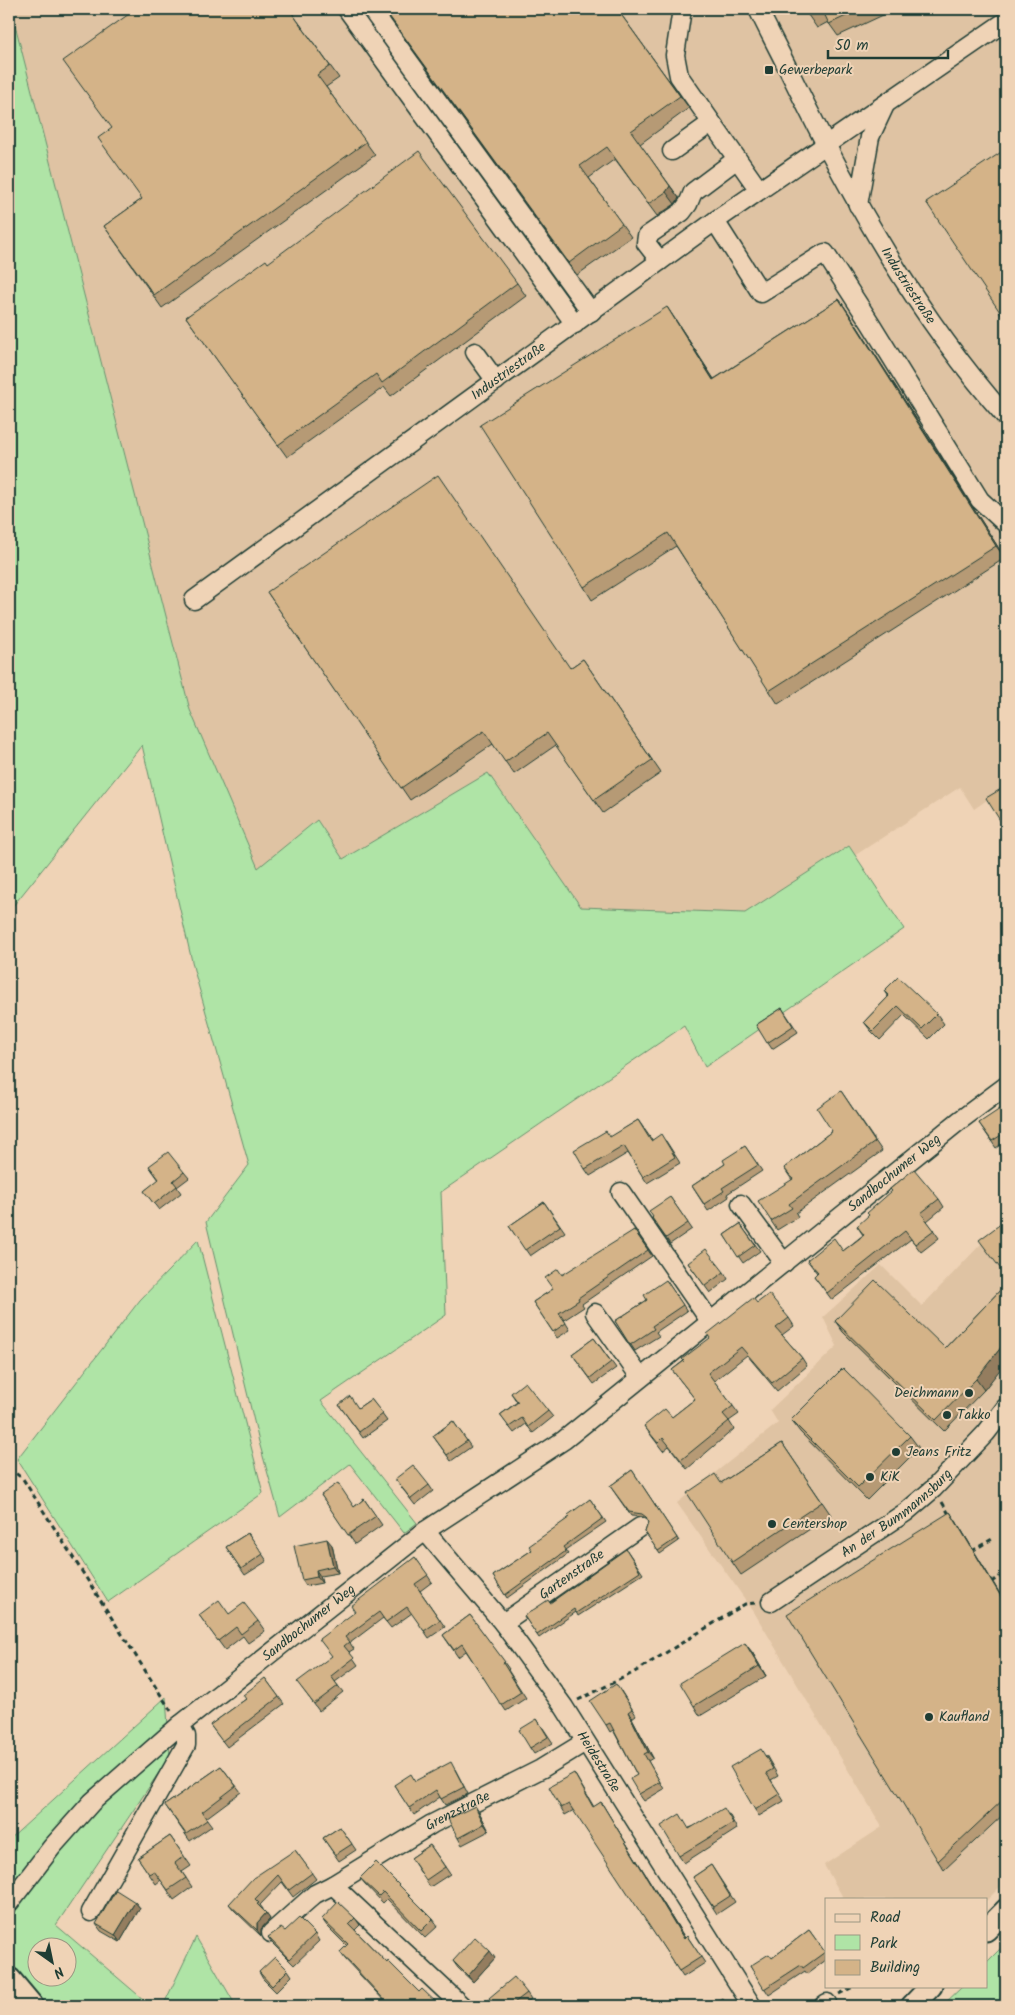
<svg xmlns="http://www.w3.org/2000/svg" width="1015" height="2015" font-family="Kalam,sans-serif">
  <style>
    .built { fill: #dfc3a3 }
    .green { fill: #afe4a6; stroke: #67906d; fill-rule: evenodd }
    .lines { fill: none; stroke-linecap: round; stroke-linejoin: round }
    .minor-casing { stroke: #1f3d34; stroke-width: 21 }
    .major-casing { stroke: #1f3d34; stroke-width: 25 }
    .highway-casing { stroke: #1f3d34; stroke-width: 29 }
    .path { stroke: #1f3d34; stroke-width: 3; stroke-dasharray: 5 4; stroke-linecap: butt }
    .minor { stroke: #efd3b6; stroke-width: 18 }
    .major { stroke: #efd3b6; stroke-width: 21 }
    .highway { stroke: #efd3b6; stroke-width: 25 }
    .wall { fill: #b69a75; stroke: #1f3d34 }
    .shaded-wall { fill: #947d5f; stroke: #1f3d34 }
    .building { fill: #d4b388; stroke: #1f3d34 }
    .poi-dot { fill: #1f3d34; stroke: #efd3b6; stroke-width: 2 }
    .labels { text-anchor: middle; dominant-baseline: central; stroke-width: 4; stroke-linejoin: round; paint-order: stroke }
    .poi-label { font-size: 14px; fill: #1f3d34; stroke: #efd3b6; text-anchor: start }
    .street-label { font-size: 14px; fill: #1f3d34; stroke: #efd3b6 }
  </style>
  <rect width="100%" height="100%" fill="#efd3b6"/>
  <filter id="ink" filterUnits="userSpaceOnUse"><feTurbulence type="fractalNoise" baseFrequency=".02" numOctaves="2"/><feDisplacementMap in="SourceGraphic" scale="10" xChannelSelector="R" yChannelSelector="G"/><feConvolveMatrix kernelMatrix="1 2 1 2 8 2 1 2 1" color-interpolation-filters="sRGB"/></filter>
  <g filter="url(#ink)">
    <path class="built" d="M 11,9 L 1006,9 L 1006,787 L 974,809 L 960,787 L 854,856 L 849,846 L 745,913 L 580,907 L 488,774 L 343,859 L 258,869 L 190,710 Z
      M 1006,1228 L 1006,1881 L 986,1901 L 986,1899 L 844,1899 L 824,1865 L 882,1827 L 754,1612 L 677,1503 L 778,1423 L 770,1410 L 837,1346 L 823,1317 L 881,1265 L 922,1306 L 980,1245 Z"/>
    <path class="green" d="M 9,9 L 11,9 L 190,710 L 258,868 L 317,820 L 343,859 L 488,773 L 581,907 L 745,913 L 849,846 L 904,929 L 705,1067 L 684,1026 L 441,1192 L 446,1315 L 321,1401 L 417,1523 L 404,1533 L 350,1464 L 280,1517 L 259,1442 L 206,1222 L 249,1165 L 194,970 L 142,745 L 9,911 Z
      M 198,1240 L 263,1493 L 108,1602 L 17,1459 L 140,1300 Z
      M 166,1697 L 170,1756 L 56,1925 L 151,2006 L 44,2006 L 9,1966 L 9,1840 ZM 38,1948 L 68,1948 L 68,1978 L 38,1978 Z
      M 196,1937 L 236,2006 L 163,2006 Z
      M 1006,1943 L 1006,2006 L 942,2006 L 963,1986 L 986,1986 L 986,1963 Z"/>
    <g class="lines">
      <g class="minor-casing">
        <g id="minor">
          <path d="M 347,9 L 575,324"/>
          <path d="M 371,9 L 591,312"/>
          <path d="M 682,9 L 675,55 L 679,76 L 759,190"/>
          <path id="s1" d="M 758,9 C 769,32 781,54 792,77 C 851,198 917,316 1006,417"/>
          <path d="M 672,151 L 711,123"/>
          <path d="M 858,205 L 870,137 L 885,105"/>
          <path d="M 715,221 L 761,293 L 825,253 L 871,324 L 980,500 L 1006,524"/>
          <path d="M 660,261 L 646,243 L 647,236 L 682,212 L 688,204 L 693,192 L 737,159"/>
          <path d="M 475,352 L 496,381"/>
          <path id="s2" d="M 194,600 L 715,221 L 1006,21"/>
          <path d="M 621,1192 L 710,1321"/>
          <path d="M 741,1204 L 784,1263"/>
          <path d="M 595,1313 L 640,1377"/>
          <path id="s3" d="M 425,1531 L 503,1623 L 564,1707 L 752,2006"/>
          <path id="s4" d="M 771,1602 L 906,1512 L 933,1489 L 986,1433 L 1006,1407"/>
          <path id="s5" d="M 503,1623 L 640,1527"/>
          <path id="s6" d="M 9,1903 L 52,1847 L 92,1802 L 180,1725 L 425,1531 L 564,1440 L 959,1121 L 1006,1086"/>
          <path d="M 91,1912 L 186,1745 L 186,1736 L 180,1725"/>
          <path d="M 271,1933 L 315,1894 L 333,1885"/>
          <path id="s7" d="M 462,2006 L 333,1885 L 432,1824 L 541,1769 L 585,1742"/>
          <path d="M 823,2006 L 827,2003"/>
        </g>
      </g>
      <g class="major-casing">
        <path id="major" d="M 986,1930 L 1006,1910
          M 912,2006 L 931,1986"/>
      </g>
      <g class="highway-casing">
        <path id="highway" d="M 9,1981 L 30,2006"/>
      </g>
      <path class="path" d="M 9,1468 L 23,1479 L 171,1711
        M 942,1502 L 950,1516
        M 972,1551 L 992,1539
        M 991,1582 L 1006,1573
        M 578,1700 L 633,1673 L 745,1604 L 756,1603
        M 839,1994 L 855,1986"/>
      <use href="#minor" class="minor"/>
      <use href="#major" class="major"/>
      <use href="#highway" class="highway"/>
    </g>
    <path class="wall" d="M 289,9 L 339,78 L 326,87 L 375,155 L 162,308 L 104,226 L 142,199 Z
      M 384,9 L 617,9 L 689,108 L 640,144 L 679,198 L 675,204 L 657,216 L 615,159 L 589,178 L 631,237 L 577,275 Z
      M 805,9 L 896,9 L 838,36 L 828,22 L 817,28 L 808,15 Z
      M 268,263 L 517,283 L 526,296 L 391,396 L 384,387 L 287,457 L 186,317 Z
      M 839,299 L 848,312 L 1005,558 L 778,704 L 676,546 L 592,600 L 584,587 L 675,319 L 714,379 Z
      M 267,592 L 570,668 L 583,659 L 661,773 L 603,813 L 556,745 L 514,774 L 493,744 L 410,800 Z
      M 884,991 L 937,1014 L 944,1024 L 929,1039 L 904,1015 L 880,1040 L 871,1031 L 864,1022 L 888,997 Z
      M 782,1008 L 798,1032 L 772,1049 L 756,1025 Z
      M 841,1091 L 882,1151 L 796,1213 L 798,1217 L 777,1230 L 771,1221 L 792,1180 L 784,1168 L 832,1131 Z
      M 1006,1118 L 1006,1141 L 996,1148 L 979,1123 Z
      M 638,1120 L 652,1140 L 666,1141 L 680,1163 L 647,1183 L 628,1153 L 590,1176 L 585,1169 L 611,1137 Z
      M 745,1146 L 762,1171 L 727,1194 L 729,1197 L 708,1211 L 692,1186 L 725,1164 Z
      M 149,1166 L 184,1172 L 189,1178 L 177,1187 L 181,1193 L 159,1210 L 144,1191 L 159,1180 Z
      M 670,1197 L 692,1229 L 670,1244 L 652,1218 Z
      M 939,1199 L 944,1207 L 927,1221 L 939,1238 L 921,1252 L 911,1239 L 832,1300 L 814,1276 L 817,1273 L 807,1260 L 843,1251 L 863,1235 L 857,1226 Z
      M 544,1202 L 565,1232 L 530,1256 L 509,1226 Z
      M 740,1224 L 760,1251 L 743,1263 L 724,1235 Z
      M 634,1230 L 652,1256 L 582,1304 L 584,1307 L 564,1320 L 570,1330 L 557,1338 L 533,1302 L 553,1289 Z
      M 688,1263 L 724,1272 L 728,1279 L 710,1293 Z
      M 666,1280 L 687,1311 L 656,1332 L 659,1336 L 635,1351 L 615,1321 L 647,1300 Z
      M 1006,1284 L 984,1390 L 944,1431 L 843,1332 L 835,1321 L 945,1348 Z
      M 757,1303 L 789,1318 L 794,1326 L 782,1335 L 802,1358 L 807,1366 L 777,1391 L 747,1355 L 714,1381 L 739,1414 L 729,1421 L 734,1429 L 687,1469 L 669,1446 L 663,1451 L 644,1426 L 672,1417 L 695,1399 L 672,1370 Z
      M 594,1338 L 616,1368 L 594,1384 L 572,1354 Z
      M 511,1393 L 548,1411 L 553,1417 L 533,1433 L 526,1424 L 514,1433 L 500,1415 L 517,1402 Z
      M 371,1399 L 387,1421 L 363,1438 L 339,1405 L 358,1408 Z
      M 791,1420 L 910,1436 L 919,1448 L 867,1500 L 800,1432 Z
      M 453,1421 L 471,1447 L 451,1461 L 433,1436 Z
      M 782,1443 L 831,1515 L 741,1575 L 732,1562 L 721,1483 Z
      M 632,1470 L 679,1541 L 660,1554 L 645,1532 L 648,1523 L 647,1519 L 644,1517 L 631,1516 L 610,1486 Z
      M 395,1479 L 429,1485 L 433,1491 L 415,1505 Z
      M 321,1495 L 354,1507 L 364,1499 L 382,1525 L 355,1544 Z
      M 590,1499 L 606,1522 L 565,1550 L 568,1554 L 507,1598 L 493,1576 L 532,1550 Z
      M 956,1521 L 1006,1604 L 1006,1812 L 944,1870 L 938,1861 Z
      M 248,1533 L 267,1561 L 245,1575 L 226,1547 Z
      M 332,1545 L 338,1573 L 320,1576 L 322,1583 L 306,1586 L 302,1580 Z
      M 626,1549 L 643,1574 L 578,1616 L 576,1612 L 539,1638 L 524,1616 L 550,1603 Z
      M 415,1557 L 432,1582 L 420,1591 L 445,1627 L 429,1638 L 412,1613 L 391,1628 L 383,1618 L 350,1643 L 354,1649 L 349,1652 L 358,1665 L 335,1682 L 343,1692 L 319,1711 L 302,1688 L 332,1656 L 355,1612 Z
      M 229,1614 L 258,1621 L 265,1631 L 248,1643 L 243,1636 L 225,1650 L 199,1615 Z
      M 470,1615 L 509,1669 L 508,1670 L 526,1698 L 506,1711 L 466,1651 L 458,1657 L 443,1635 Z
      M 752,1652 L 766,1676 L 700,1716 L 694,1706 Z
      M 265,1678 L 284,1704 L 227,1747 L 210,1725 L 246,1699 Z
      M 621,1691 L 636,1715 L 632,1718 L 653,1758 L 648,1761 L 664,1789 L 644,1801 L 639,1794 L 637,1775 L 613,1730 L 610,1732 L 606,1725 Z
      M 537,1719 L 553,1743 L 534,1754 L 530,1748 Z
      M 766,1755 L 778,1776 L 771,1780 L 784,1801 L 759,1816 L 755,1810 Z
      M 221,1766 L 241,1792 L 206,1818 L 212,1826 L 190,1841 L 165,1805 Z
      M 455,1769 L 468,1794 L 445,1805 L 440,1797 L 414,1815 L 394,1785 L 416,1781 Z
      M 574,1773 L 594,1807 L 601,1802 L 605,1809 L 685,1938 L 687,1936 L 705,1963 L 683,1977 L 574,1810 L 565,1815 L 561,1808 Z
      M 479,1812 L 489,1831 L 462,1845 L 458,1838 Z
      M 729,1814 L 737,1829 L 684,1863 L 679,1856 L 689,1828 Z
      M 340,1827 L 356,1850 L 339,1861 L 323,1838 Z
      M 170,1836 L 191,1866 L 182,1872 L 192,1887 L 174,1900 L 161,1880 L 156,1884 L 138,1858 Z
      M 430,1845 L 450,1874 L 430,1887 L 411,1858 Z
      M 295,1850 L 316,1879 L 293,1897 L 282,1882 L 260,1905 L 263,1909 L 263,1910 L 270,1919 L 261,1929 L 261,1936 L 234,1910 L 229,1904 Z
      M 711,1865 L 735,1902 L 717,1914 L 693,1877 Z
      M 360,1878 L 433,1919 L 438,1926 L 425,1938 L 387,1899 L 383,1903 L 365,1884 Z
      M 135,1902 L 140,1908 L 120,1942 L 101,1931 L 96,1924 Z
      M 355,1918 L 360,1925 L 355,1930 L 387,1963 L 419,1992 L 440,2006 L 389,2006 L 345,1959 L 340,1952 L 347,1946 L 327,1926 L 322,1919 Z
      M 809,1930 L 826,1954 L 826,1960 L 807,1974 L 805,1971 L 769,1995 L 750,1966 L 772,1958 Z
      M 285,1931 L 315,1934 L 319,1941 L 294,1965 L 272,1943 L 268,1937 Z
      M 495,1958 L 473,1982 L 458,1968 L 453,1961 Z
      M 288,1970 L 292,1976 L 276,1992 L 263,1979 L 259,1972 Z
      M 527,1993 L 531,1999 L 522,2006 L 495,2006 L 489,1998 Z"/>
    <path class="shaded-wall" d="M 670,186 L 679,198 L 675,204 L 666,192 Z
      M 839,299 L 848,312 L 1005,558 L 996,546 Z
      M 667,307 L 675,319 L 722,392 L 713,380 Z
      M 1006,1341 L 1006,1362 L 984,1390 L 976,1379 Z
      M 950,1512 L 956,1521 L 1006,1604 L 1006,1605 Z
      M 327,1539 L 332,1545 L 338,1573 L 333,1566 Z
      M 316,1570 L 320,1576 L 322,1583 L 317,1577 Z
      M 745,1643 L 752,1652 L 766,1676 L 759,1666 Z
      M 628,1712 L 632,1718 L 653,1758 L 648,1752 Z
      M 601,1802 L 605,1809 L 689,1945 L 684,1939 Z
      M 475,1806 L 479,1812 L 489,1831 L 484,1824 Z
      M 135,1902 L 140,1908 L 120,1942 L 115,1935 Z
      M 266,1913 L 270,1919 L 261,1929 L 261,1936 L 257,1930 L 257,1923 Z
      M 490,1951 L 495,1958 L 473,1982 L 468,1976 Z"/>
    <path class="building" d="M 136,9 L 289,9 L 330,66 L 317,75 L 366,142 L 154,295 L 104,226 L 142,199 L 98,138 L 112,128 L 63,61 Z
      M 384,9 L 617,9 L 680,96 L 631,131 L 670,186 L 666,192 L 648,204 L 607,147 L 580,166 L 622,224 L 569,263 Z
      M 805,9 L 821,9 L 808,15 Z
      M 822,9 L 861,9 L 829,24 Z
      M 1006,149 L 1006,321 L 926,202 Z
      M 419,151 L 517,283 L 382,383 L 376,374 L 278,445 L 186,317 L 266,260 L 268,263 Z
      M 839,299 L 996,546 L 769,691 L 668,533 L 584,587 L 480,425 L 667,307 L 713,380 Z
      M 438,475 L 570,668 L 583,659 L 652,760 L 594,800 L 547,733 L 505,762 L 484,731 L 401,788 L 267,592 Z
      M 1006,786 L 1006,830 L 986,798 Z
      M 898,977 L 937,1014 L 922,1029 L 898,1006 L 873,1031 L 864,1022 L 889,996 L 884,991 Z
      M 782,1008 L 793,1026 L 767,1043 L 756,1025 Z
      M 841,1091 L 875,1142 L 789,1204 L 792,1208 L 771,1221 L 758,1201 L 793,1179 L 784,1168 L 832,1131 L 817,1108 Z
      M 1000,1109 L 1006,1118 L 1006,1132 L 992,1141 L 979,1123 Z
      M 638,1120 L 651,1141 L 661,1134 L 675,1157 L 643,1177 L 624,1146 L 585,1169 L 574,1150 L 606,1131 L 610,1137 Z
      M 745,1146 L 758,1165 L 722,1188 L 724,1191 L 704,1204 L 692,1186 L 725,1164 L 723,1160 Z
      M 168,1152 L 184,1172 L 173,1181 L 177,1186 L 154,1204 L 144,1191 L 159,1179 L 149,1166 Z
      M 914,1169 L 939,1199 L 921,1213 L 934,1230 L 915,1244 L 905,1231 L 827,1293 L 814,1276 L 818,1272 L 807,1260 L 834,1238 L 843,1251 L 864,1235 L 857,1226 L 869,1215 L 867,1213 L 892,1191 L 890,1189 Z
      M 670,1197 L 688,1223 L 666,1238 L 652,1218 L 653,1217 L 649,1211 Z
      M 544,1202 L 560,1226 L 525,1250 L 509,1226 Z
      M 1006,1220 L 1006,1276 L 979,1240 Z
      M 740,1224 L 755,1245 L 738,1257 L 724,1235 Z
      M 634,1230 L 648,1250 L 578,1298 L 579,1300 L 559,1313 L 566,1323 L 553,1332 L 533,1302 L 553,1289 L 545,1278 L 558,1269 L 562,1275 Z
      M 706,1249 L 724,1272 L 705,1286 L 688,1263 Z
      M 666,1280 L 683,1305 L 652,1326 L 654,1329 L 630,1345 L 615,1321 L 647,1300 L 644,1295 Z
      M 875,1280 L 945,1348 L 1006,1284 L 1006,1341 L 976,1379 L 936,1420 L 835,1321 Z
      M 769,1294 L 789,1318 L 776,1328 L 802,1358 L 772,1383 L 741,1347 L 708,1373 L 733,1406 L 723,1414 L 729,1421 L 681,1460 L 663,1438 L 658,1443 L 644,1426 L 665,1409 L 672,1417 L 695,1399 L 672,1370 L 684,1361 L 682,1359 L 710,1338 L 707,1334 L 753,1298 L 757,1303 Z
      M 594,1338 L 611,1362 L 590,1378 L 572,1354 Z
      M 843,1368 L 910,1436 L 858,1487 L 791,1420 Z
      M 525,1382 L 548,1411 L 528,1427 L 522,1418 L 509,1427 L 500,1415 L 518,1402 L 511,1393 Z
      M 350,1396 L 358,1408 L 371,1399 L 383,1414 L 359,1432 L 339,1405 Z
      M 453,1421 L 467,1441 L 447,1455 L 433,1436 Z
      M 782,1443 L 822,1502 L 732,1562 L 687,1493 L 715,1474 L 721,1483 Z
      M 413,1465 L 429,1485 L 411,1499 L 395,1479 Z
      M 632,1470 L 677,1538 L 658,1551 L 645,1532 L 648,1523 L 646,1517 L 642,1514 L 629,1512 L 610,1486 Z
      M 338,1483 L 354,1507 L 364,1499 L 376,1516 L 348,1535 L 321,1495 Z
      M 590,1499 L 603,1518 L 563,1547 L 566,1551 L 505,1595 L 493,1576 L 532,1550 L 529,1546 L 570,1517 L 568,1515 Z
      M 950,1512 L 1006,1605 L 1006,1797 L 938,1861 L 787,1614 Z
      M 248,1533 L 263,1554 L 241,1569 L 226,1547 Z
      M 327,1539 L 333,1566 L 316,1570 L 317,1577 L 302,1580 L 294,1546 Z
      M 626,1549 L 640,1571 L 576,1613 L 574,1609 L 537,1635 L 524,1616 L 548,1600 L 550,1603 Z
      M 415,1557 L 428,1575 L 415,1584 L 440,1620 L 424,1631 L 407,1607 L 386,1622 L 379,1612 L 345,1637 L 349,1642 L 344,1646 L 354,1658 L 331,1676 L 338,1686 L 314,1704 L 297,1682 L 332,1656 L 319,1639 L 355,1612 L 351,1606 Z
      M 219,1600 L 229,1614 L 244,1603 L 258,1621 L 241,1634 L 236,1627 L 218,1641 L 199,1615 Z
      M 470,1615 L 505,1662 L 503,1663 L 521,1692 L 501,1705 L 462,1644 L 454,1650 L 443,1635 Z
      M 745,1643 L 759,1666 L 694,1706 L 680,1683 Z
      M 265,1678 L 279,1697 L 222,1741 L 210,1725 L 246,1699 L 243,1695 Z
      M 616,1684 L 632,1709 L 628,1712 L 648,1752 L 644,1754 L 660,1782 L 639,1794 L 630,1779 L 637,1775 L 610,1723 L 606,1725 L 590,1701 Z
      M 537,1719 L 548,1737 L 530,1748 L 519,1730 Z
      M 761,1749 L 773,1769 L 766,1773 L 780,1794 L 755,1810 L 730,1767 Z
      M 451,1762 L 464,1787 L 441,1799 L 436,1790 L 409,1808 L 394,1785 L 411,1774 L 415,1781 Z
      M 221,1766 L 236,1786 L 202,1812 L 207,1820 L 186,1834 L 165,1805 Z
      M 574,1773 L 593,1807 L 601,1802 L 684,1939 L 687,1936 L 701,1957 L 679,1971 L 569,1804 L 561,1808 L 549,1787 Z
      M 475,1806 L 484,1824 L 458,1838 L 448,1819 Z
      M 724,1808 L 733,1823 L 679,1856 L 661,1826 L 680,1814 L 689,1829 Z
      M 340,1827 L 352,1844 L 335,1855 L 323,1838 Z
      M 170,1836 L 184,1856 L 175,1863 L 186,1878 L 168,1890 L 154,1871 L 149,1874 L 138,1858 Z
      M 430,1845 L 445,1867 L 426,1880 L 411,1858 Z
      M 295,1850 L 312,1873 L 289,1890 L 278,1875 L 255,1899 L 259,1903 L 257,1904 L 266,1913 L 257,1923 L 257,1930 L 229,1904 L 253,1878 Z
      M 376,1862 L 433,1919 L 421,1931 L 383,1892 L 379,1896 L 360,1878 Z
      M 711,1865 L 730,1896 L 713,1907 L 693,1877 Z
      M 116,1890 L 135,1902 L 115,1935 L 96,1924 Z
      M 338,1902 L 355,1918 L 349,1924 L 387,1963 L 388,1961 L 419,1992 L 422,1989 L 440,2006 L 390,2006 L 340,1952 L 348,1944 L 322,1919 Z
      M 299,1918 L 315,1934 L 289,1959 L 268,1937 L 281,1928 L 285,1931 Z
      M 809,1930 L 825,1952 L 803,1968 L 801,1965 L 764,1989 L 750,1966 L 769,1954 L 772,1958 Z
      M 475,1937 L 490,1951 L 468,1976 L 453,1961 Z
      M 275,1957 L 288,1970 L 272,1986 L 259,1972 Z
      M 514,1977 L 527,1993 L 510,2006 L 496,2006 L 489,1998 Z
      M 723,1999 L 728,2006 L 712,2006 Z"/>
  </g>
  <g class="poi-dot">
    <rect x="764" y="65" width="10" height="10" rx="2.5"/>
    <circle cx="969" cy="1393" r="5"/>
    <circle cx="947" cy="1415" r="5"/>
    <circle cx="896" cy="1452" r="5"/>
    <circle cx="870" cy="1477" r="5"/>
    <circle cx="772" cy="1524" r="5"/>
    <circle cx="929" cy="1717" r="5"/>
  </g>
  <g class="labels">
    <g class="poi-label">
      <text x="779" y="70">Gewerbepark</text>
      <text x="959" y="1393" text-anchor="end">Deichmann</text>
      <text x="957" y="1415">Takko</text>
      <text x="906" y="1452">Jeans Fritz</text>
      <text x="880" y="1477">KiK</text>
      <text x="782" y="1524">Centershop</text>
      <text x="939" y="1717">Kaufland</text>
    </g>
    <g class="street-label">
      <text stroke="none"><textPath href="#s1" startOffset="315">Industriestraße</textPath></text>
      <text stroke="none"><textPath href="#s2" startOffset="389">Industriestraße</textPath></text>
      <text stroke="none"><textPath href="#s6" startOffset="1151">Sandbochumer Weg</textPath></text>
      <text stroke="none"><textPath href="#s4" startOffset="154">An der Bummannsburg</textPath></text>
      <text stroke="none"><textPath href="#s5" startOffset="84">Gartenstraße</textPath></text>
      <text stroke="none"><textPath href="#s6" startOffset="412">Sandbochumer Weg</textPath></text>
      <text stroke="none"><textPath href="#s3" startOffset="289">Heidestraße</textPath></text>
      <text stroke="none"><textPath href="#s7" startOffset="322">Grenzstraße</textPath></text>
    </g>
  </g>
  <rect width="1015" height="2015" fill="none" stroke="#efd3b6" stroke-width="30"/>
  <rect x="15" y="15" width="985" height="1985" fill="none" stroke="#1f3d34" stroke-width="2" filter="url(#ink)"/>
  <rect x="825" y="1898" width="162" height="90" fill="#efd3b6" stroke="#9c9782"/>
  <rect x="835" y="1914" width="25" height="8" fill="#efd3b6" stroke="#9c9782"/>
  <text x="870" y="1922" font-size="15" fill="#1f3d34">Road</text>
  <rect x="835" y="1935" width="25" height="15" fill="#afe4a6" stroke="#9c9782"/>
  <text x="870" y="1948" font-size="15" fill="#1f3d34">Park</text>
  <rect x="835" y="1960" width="25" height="15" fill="#d4b388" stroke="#9c9782"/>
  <text x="870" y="1972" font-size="15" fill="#1f3d34">Building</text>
  <g transform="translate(52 1962) rotate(147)"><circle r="24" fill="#efd3b6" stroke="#9c9782"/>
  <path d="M0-4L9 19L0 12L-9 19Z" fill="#1f3d34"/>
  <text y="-8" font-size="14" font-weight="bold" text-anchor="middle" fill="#1f3d34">N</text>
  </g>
  <path d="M828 50v8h120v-8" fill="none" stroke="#1f3d34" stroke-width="2.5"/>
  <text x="835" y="50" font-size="15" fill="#1f3d34" stroke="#efd3b6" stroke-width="4" paint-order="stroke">50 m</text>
</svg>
